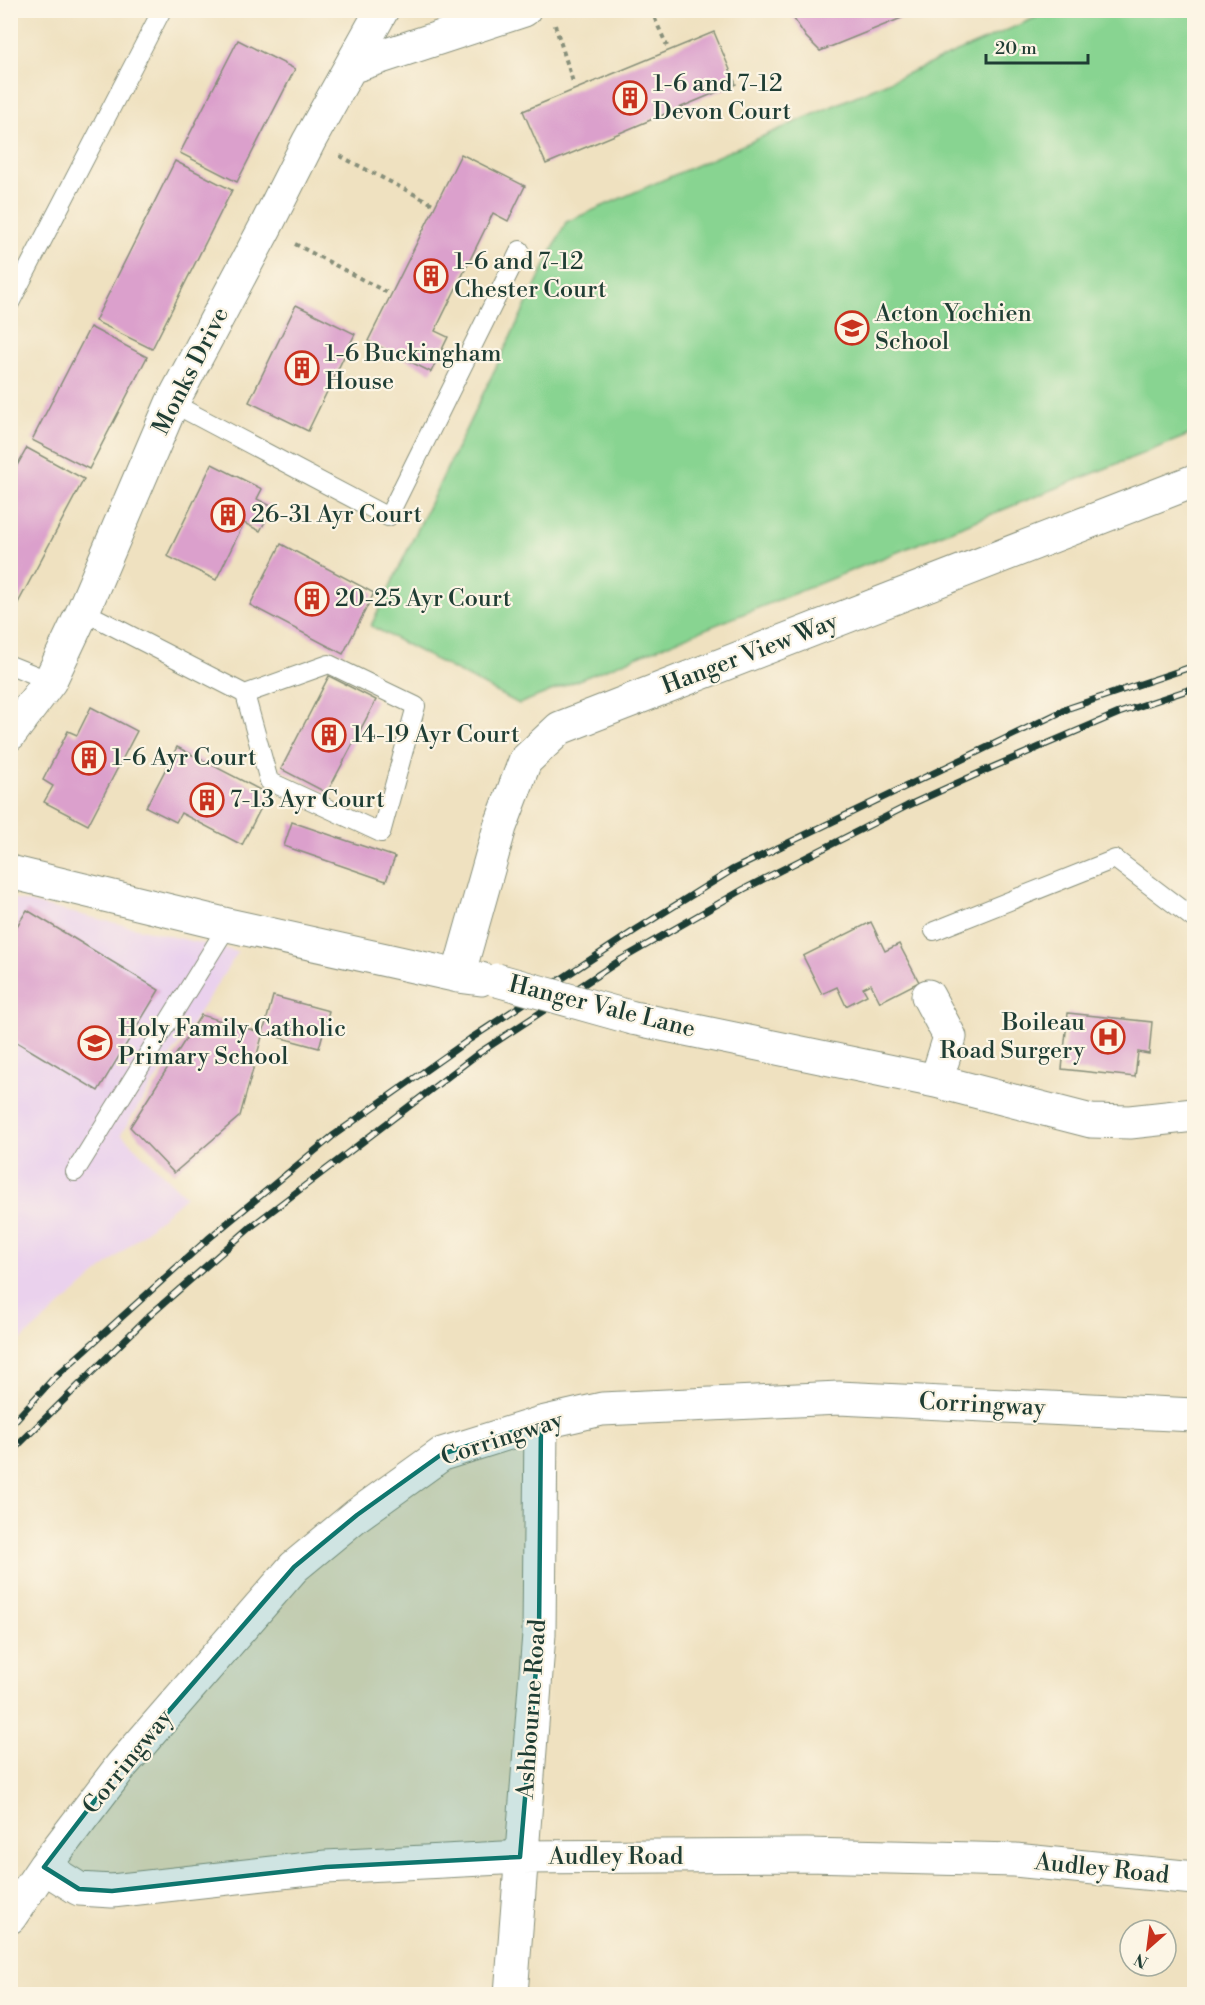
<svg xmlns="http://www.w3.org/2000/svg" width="1205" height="2005" font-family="'Libre Bodoni',serif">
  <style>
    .built { fill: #ead1ed }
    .green { fill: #88d491; stroke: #548862; stroke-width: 1.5 }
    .building { fill: #dba0cc }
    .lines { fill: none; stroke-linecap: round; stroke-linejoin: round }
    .service-casing { stroke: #878f7a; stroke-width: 20 }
    .minor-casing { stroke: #878f7a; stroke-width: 35 }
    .path { stroke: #878f7a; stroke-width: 4; stroke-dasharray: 4.5 4.5; stroke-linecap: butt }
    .service { stroke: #fff; stroke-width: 18 }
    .minor { stroke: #fff; stroke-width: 33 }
    .rail-casing { stroke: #1f3d34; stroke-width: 7 }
    .rail { stroke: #fcf5e5; stroke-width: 4.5; stroke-dasharray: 14; stroke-linecap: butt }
    .minor-bridge-casing { stroke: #878f7a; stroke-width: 35; stroke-linecap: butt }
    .minor-bridge { stroke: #fff; stroke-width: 33 }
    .marked { fill: #0f766e; fill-opacity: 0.2; stroke: #0f766e; stroke-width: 4.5; stroke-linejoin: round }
    .labels { text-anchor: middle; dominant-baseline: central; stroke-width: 4.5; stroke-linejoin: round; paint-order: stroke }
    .poi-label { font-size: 24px; fill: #1f3d34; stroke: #fcf5e5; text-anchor: start }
    .street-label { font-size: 24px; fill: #1f3d34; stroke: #fcf5e5 }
  </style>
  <rect width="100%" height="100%" fill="#fcf5e5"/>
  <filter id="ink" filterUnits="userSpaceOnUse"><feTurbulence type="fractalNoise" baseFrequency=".0167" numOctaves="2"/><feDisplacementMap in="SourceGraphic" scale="12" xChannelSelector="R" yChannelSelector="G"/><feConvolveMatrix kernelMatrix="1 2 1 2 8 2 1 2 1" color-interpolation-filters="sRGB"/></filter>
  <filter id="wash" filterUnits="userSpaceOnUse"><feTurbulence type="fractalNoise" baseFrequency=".008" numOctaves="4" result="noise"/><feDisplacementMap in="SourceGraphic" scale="24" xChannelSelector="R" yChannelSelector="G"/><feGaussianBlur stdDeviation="1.35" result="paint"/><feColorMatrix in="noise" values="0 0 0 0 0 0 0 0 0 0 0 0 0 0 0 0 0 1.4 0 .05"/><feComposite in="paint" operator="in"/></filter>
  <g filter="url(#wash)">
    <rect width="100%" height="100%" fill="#efe1c0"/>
    <path class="built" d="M 10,898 L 238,952 L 121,1134 L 186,1196 L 12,1348 L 10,1347 Z"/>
    <path class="green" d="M 1051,11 L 1194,11 L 1194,433 L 519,704 L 371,626 L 566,222 Z"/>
    <g id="blocks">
      <path class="building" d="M 788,10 L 919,10 L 919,11 L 820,51 L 806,37 Z
        M 714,32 L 736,84 L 546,164 L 523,111 Z
        M 238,40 L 295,69 L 237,182 L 180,153 Z
        M 461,154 L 525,186 L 508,221 L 493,213 L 435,331 L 448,337 L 431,372 L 368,341 Z
        M 175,161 L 232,190 L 152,349 L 95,321 Z
        M 296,305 L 355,334 L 308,431 L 249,402 Z
        M 90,327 L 147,357 L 89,469 L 32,440 Z
        M 27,448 L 84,479 L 10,618 L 10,478 Z
        M 212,464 L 262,489 L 257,499 L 273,507 L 260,531 L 244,523 L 216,580 L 167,556 Z
        M 281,544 L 374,593 L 343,654 L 250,605 Z
        M 329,676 L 376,700 L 327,793 L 281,769 Z
        M 91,707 L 137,731 L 88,825 L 44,802 L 53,786 L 43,780 L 68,731 L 77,735 Z
        M 177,747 L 268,794 L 242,845 L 181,813 L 176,822 L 146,807 Z
        M 292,822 L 395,857 L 386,881 L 284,846 Z
        M 27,910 L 159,990 L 98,1091 L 10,1038 L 10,937 Z
        M 871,922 L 885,951 L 899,944 L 919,982 L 880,1002 L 871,984 L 863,988 L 867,995 L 846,1006 L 837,987 L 822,994 L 803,956 Z
        M 273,996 L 329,1011 L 319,1048 L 263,1033 Z
        M 1068,1013 L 1152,1022 L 1149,1054 L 1138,1052 L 1135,1077 L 1062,1069 Z
        M 201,1015 L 263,1033 L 240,1116 L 174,1173 L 130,1127 Z"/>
    </g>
  </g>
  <g filter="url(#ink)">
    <use href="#blocks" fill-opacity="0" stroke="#878f7a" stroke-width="1.5"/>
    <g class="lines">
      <g class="service-casing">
        <path id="service" d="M 10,303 L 162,10
          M 172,403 L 388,517 L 520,250
          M 83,611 L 245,694 L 269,781 L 381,833 L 416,706 L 329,664 L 245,694
          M 10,665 L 50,681
          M 934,931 L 1115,859 L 1194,919
          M 75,1172 L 228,925"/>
      </g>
      <g class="minor-casing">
        <path id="minor" d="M 353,66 L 524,10
          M 10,734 L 50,681 L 83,611 L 172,403 L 265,228 L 309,141 L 382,10
          M 10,872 L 228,925 L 458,976 L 481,979
          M 458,976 L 500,827 L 525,761 L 560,728 L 1194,481
          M 928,996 L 950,1037 L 936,1081
          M 633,1018 L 936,1081 L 1091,1121 L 1130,1122 L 1194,1115
          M 44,1867 L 79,1889 L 112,1891 L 326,1867 L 520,1857 L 807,1855 L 1015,1860 L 1194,1878
          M 10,1917 L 44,1867 L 122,1765 L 294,1567 L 357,1515 L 442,1454 L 541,1423 L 602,1409 L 839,1398 L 1194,1415
          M 511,1994 L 539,1634 L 541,1423"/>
      </g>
      <path class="path" d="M 651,10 L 667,46
        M 555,25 L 573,82
        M 340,156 L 433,204
        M 295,244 L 388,293"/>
      <use href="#service" class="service"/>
      <use href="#minor" class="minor"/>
      <g class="rail-casing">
        <path id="rail" d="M 10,1426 L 52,1380 L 208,1239 L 334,1135 L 470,1039 L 634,931 L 732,870 L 1069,708 L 1194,666
          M 10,1453 L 149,1316 L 252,1226 L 479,1053 L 622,959 L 744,889 L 907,806 L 986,770 L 1119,713 L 1194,688"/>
      </g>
      <use href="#rail" class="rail"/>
      <g class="minor-bridge-casing">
        <path id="minor-bridge" d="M 497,980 L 633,1018"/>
      </g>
      <use href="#minor-bridge" class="minor-bridge"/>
    </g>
  </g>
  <path class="marked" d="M 541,1423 L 539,1634 L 520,1857 L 326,1867 L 112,1891 L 79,1889 L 44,1867 L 122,1765 L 294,1567 L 357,1515 L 442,1454 Z"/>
  <defs>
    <g id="building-ring" transform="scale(1.725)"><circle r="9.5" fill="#fcf5e5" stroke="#c8321e" stroke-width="1.5"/><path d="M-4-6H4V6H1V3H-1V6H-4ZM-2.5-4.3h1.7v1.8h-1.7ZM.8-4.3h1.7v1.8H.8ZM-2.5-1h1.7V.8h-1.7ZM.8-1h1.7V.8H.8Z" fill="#c8321e"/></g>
    <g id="school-ring" transform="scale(1.725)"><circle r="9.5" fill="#fcf5e5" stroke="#c8321e" stroke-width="1.5"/><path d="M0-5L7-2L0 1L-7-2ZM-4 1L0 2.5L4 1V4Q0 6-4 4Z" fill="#c8321e"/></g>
    <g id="hospital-ring" transform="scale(1.725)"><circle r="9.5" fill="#fcf5e5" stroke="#c8321e" stroke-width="1.5"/><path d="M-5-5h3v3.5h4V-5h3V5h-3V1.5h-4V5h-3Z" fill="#c8321e"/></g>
  </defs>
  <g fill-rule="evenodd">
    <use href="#building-ring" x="630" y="98"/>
    <use href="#building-ring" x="431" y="276"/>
    <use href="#school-ring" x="852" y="328"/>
    <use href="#building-ring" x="302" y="368"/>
    <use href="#building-ring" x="228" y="515"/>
    <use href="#building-ring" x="312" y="599"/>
    <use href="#building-ring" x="329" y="735"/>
    <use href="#building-ring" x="89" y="758"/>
    <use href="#building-ring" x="207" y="800"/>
    <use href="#hospital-ring" x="1108" y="1037"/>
    <use href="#school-ring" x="95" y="1043"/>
  </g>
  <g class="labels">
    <g class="poi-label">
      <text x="653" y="84">1-6 and 7-12<tspan x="653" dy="28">Devon Court</tspan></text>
      <text x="454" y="262">1-6 and 7-12<tspan x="454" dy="28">Chester Court</tspan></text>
      <text x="875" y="314">Acton Yochien<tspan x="875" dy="28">School</tspan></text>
      <text x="325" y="354">1-6 Buckingham<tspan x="325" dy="28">House</tspan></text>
      <text x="251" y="515">26-31 Ayr Court</text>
      <text x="335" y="599">20-25 Ayr Court</text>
      <text x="352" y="735">14-19 Ayr Court</text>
      <text x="112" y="758">1-6 Ayr Court</text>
      <text x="230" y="800">7-13 Ayr Court</text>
      <text x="1085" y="1023" text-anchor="end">Boileau<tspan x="1085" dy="28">Road Surgery</tspan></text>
      <text x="118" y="1029">Holy Family Catholic<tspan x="118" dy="28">Primary School</tspan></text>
    </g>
    <g class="street-label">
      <text transform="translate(191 371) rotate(-63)">Monks Drive</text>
      <text transform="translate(750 654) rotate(-21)">Hanger View Way</text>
      <text transform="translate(602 1007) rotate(14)">Hanger Vale Lane</text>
      <text transform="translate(982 1405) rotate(3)">Corringway</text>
      <text transform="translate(502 1439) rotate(-18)">Corringway</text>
      <text transform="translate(532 1709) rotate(-86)">Ashbourne Road</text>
      <text transform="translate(128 1762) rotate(-51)">Corringway</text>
      <text x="616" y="1857">Audley Road</text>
      <text transform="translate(1102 1869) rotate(6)">Audley Road</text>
    </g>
  </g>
  <rect width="1205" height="2005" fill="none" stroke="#fcf5e5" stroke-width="36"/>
  <g transform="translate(1148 1948) rotate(208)"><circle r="28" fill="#fcf5e5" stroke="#a4ab9e" stroke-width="1.5"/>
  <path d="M0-4.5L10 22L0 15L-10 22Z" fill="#c8321e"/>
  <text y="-9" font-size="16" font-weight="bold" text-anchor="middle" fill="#1f3d34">N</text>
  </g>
  <path d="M986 54v9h102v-9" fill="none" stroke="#1f3d34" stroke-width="3"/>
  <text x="995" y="54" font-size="18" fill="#1f3d34" stroke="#fcf5e5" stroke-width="4.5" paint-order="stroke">20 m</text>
</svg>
